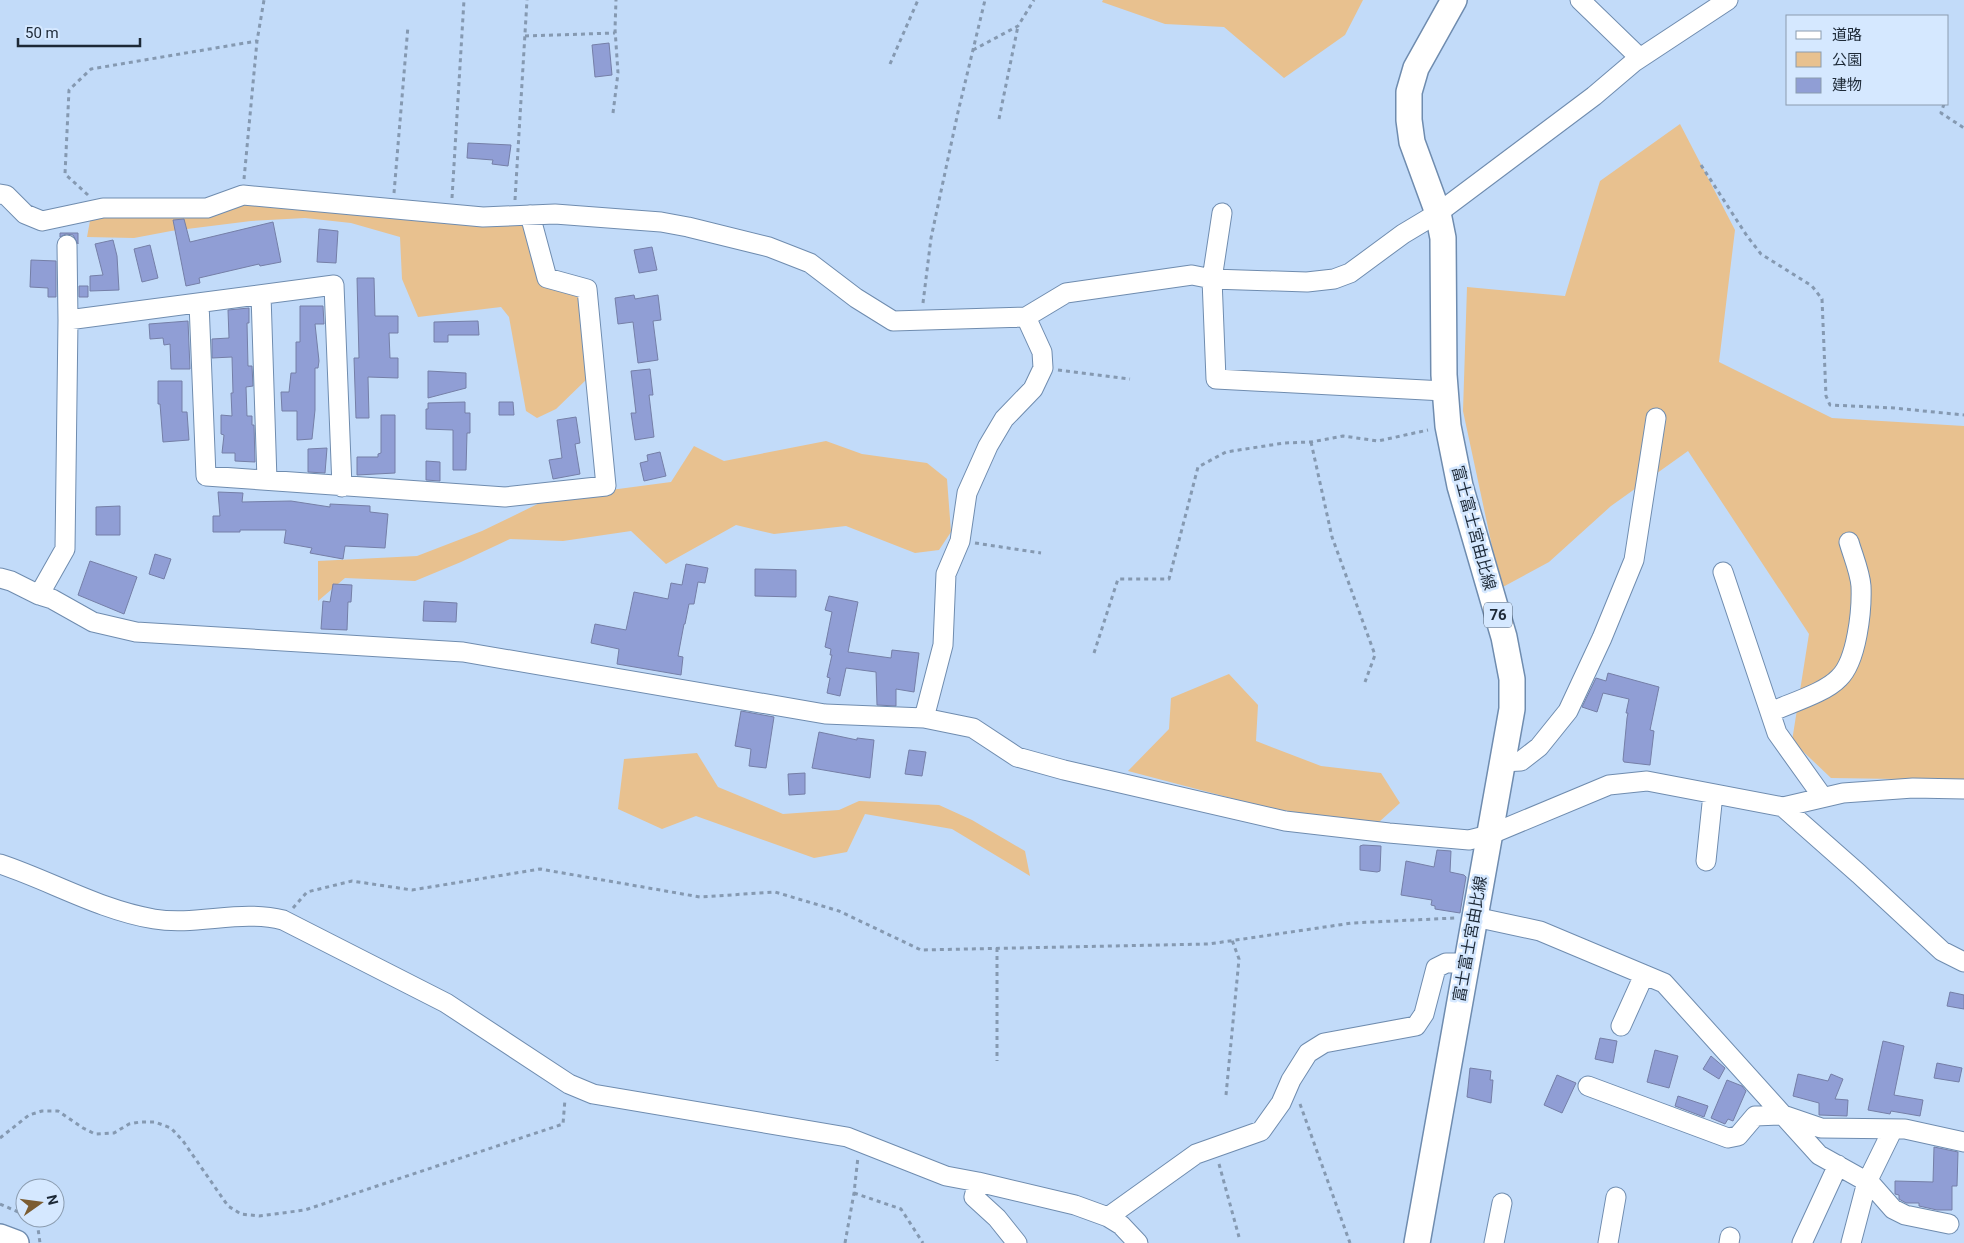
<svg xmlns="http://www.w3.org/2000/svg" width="1964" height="1243" font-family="Roboto,'Noto Sans JP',sans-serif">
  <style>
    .green { fill: #e8c18f }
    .building { fill: #909ed5; stroke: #757fa7 }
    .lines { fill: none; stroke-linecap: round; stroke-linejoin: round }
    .minor-casing { stroke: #6f8caf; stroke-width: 21 }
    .major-casing { stroke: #6f8caf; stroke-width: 28 }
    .path { stroke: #8599b1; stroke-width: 3; stroke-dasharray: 4 4; stroke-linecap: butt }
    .minor { stroke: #fff; stroke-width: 19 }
    .major { stroke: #fff; stroke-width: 25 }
    .labels { text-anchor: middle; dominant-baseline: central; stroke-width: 5; stroke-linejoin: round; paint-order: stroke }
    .shield { fill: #d5e8ff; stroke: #546273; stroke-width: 1 }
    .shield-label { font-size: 15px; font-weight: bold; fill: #1d2937 }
    .street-label { font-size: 16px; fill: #1d2937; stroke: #d5e8ff }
  </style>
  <rect width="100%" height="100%" fill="#c2dbf9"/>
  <path class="green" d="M 1103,0 L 1363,0 L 1345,35 L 1284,78 L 1224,27 L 1165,24 L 1102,2 Z
    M 1680,124 L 1735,230 L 1719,362 L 1832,418 L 1964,426 L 1964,780 L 1831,778 L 1792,741 L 1809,634 L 1688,451 L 1611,506 L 1549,562 L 1501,588 L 1463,411 L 1467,287 L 1565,296 L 1600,181 Z
    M 243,201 L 525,215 L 550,281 L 587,289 L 587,379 L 556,409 L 537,418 L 526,411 L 509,317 L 501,307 L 418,317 L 402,279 L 400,237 L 351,223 L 305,218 L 251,221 L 171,231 L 134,238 L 87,237 L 92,210 Z
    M 826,441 L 862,454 L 927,463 L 947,479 L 951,532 L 939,550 L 915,553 L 846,526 L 774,534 L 736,525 L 666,564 L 631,531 L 563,541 L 510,539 L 461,562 L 415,581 L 345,578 L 318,601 L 318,561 L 417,556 L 482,531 L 550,498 L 671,482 L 694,446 L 724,461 Z
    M 1229,674 L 1258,705 L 1256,741 L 1321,766 L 1381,773 L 1400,803 L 1379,822 L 1307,814 L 1269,808 L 1128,771 L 1169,729 L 1171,698 Z
    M 697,753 L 718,787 L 783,814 L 839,810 L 859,801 L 939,805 L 972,820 L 1025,851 L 1030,876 L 952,829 L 865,814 L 847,852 L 814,858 L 696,816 L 662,829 L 618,809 L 624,759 Z"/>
  <path class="building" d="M 609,43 L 612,75 L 595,77 L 592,45 Z
    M 468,143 L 511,145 L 508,166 L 492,164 L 493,160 L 467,158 Z
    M 184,219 L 190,242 L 273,222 L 281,262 L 260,266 L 259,264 L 199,278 L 200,283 L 186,286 L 173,220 Z
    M 319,229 L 338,231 L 336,263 L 317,262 Z
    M 60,233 L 78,233 L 78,244 L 73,235 L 66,234 L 60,237 Z
    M 113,240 L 117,256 L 119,290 L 90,291 L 90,276 L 103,275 L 95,244 Z
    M 150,245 L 158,278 L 142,282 L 134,249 Z
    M 652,247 L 657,270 L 639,273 L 634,250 Z
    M 31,260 L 56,261 L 56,297 L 48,297 L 48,288 L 30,287 Z
    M 357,278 L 374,278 L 375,316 L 398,316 L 398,333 L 389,333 L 390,358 L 398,358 L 398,378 L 368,377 L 369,418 L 356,418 L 354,358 L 359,358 Z
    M 79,286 L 88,286 L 88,297 L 79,297 Z
    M 634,295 L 635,299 L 658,295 L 661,320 L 653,321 L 658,360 L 638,363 L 633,322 L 618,324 L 615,298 Z
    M 300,306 L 323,306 L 324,324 L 315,324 L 319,361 L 318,368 L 315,368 L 315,410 L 312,439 L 297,440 L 297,411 L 282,411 L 281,392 L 289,392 L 291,373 L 296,373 L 296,342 L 300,342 Z
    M 249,308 L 249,323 L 247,323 L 248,366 L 252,366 L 253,386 L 246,387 L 247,416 L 252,416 L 252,425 L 254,425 L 255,462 L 235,461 L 235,453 L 222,453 L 224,435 L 221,434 L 221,415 L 232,416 L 231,393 L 233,393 L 232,357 L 212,358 L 212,339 L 229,338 L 228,310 Z
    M 188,321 L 190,369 L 171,369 L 170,344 L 164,345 L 163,338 L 150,339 L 149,324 Z
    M 478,321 L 479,335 L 448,335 L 448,342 L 434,342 L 434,322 Z
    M 650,369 L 653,395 L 649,395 L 654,437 L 635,440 L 631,413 L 636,413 L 631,371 Z
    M 428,371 L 466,373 L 466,388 L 428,398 Z
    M 158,381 L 182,381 L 182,412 L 187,412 L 189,440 L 163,442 L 160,404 L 158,404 Z
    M 465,402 L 465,413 L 470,413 L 470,433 L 467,433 L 466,470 L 453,470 L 453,430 L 426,429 L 426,409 L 428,409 L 428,403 Z
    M 499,402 L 513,402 L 514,415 L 499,415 Z
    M 381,415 L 395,415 L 395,473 L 357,475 L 357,457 L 378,457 L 378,454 L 381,453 Z
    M 576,417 L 580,443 L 575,444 L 580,474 L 553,479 L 549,460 L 562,458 L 557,420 Z
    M 327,448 L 325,473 L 308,472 L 308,449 Z
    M 660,452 L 666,476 L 644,481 L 640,463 L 648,461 L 647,455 Z
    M 426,461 L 440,462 L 440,481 L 426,480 Z
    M 218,492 L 243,493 L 242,502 L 291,501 L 330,507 L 330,504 L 370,506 L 370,512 L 388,514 L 385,548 L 345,546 L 343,559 L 310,553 L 312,548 L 284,543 L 286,530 L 240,530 L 240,532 L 213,532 L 213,516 L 220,516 Z
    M 120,506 L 120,535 L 96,535 L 96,507 Z
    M 155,554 L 171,559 L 164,579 L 149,574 Z
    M 90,561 L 137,577 L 124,614 L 78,595 Z
    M 686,564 L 708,568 L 705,583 L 698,582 L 694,604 L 689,604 L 685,624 L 684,624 L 678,656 L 683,657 L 681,675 L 617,664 L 619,649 L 591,643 L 595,624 L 626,630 L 634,592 L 668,599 L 671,583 L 682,585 Z
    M 755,569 L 796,570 L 796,597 L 755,596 Z
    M 333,584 L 352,585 L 351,602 L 348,602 L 347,630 L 321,629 L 323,601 L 330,602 Z
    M 829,596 L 858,602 L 848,652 L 891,658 L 892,650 L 919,653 L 914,692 L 896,689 L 896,706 L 877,705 L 876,672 L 846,668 L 840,696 L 827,693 L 830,678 L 827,677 L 832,655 L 830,655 L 831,649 L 825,647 L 832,612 L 825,610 Z
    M 424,601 L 457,603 L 456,622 L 423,621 Z
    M 1608,673 L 1659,687 L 1650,730 L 1654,731 L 1650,765 L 1624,762 L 1623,760 L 1627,718 L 1628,713 L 1626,713 L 1629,699 L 1603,693 L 1597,712 L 1582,707 L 1596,678 L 1606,681 Z
    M 741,711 L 774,717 L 766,768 L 749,766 L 751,749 L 735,746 Z
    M 819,732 L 857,740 L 857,738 L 874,740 L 870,778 L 812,768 Z
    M 909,750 L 926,752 L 922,776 L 905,774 Z
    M 805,773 L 805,794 L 789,795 L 788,774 Z
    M 1363,845 L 1381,846 L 1380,871 L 1377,872 L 1360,870 L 1360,846 Z
    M 1437,850 L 1451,851 L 1450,872 L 1464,875 L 1466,877 L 1460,913 L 1435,909 L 1435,906 L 1431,905 L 1432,900 L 1401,895 L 1406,861 L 1434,867 Z
    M 1950,992 L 1964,995 L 1964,1009 L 1947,1006 Z
    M 1600,1038 L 1617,1041 L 1613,1063 L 1595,1059 Z
    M 1883,1041 L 1904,1046 L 1894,1095 L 1923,1100 L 1920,1116 L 1891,1111 L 1890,1114 L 1868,1110 Z
    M 1655,1050 L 1678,1056 L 1669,1088 L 1647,1082 Z
    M 1711,1056 L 1725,1068 L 1719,1079 L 1703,1069 Z
    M 1937,1063 L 1962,1068 L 1959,1082 L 1934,1078 Z
    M 1470,1068 L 1491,1071 L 1490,1080 L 1493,1080 L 1491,1103 L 1467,1097 Z
    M 1798,1074 L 1828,1081 L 1831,1074 L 1843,1079 L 1835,1099 L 1848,1100 L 1847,1116 L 1819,1115 L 1819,1103 L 1793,1096 Z
    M 1557,1075 L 1576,1083 L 1562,1113 L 1544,1105 Z
    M 1727,1080 L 1742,1086 L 1746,1091 L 1733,1121 L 1728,1119 L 1725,1124 L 1711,1118 Z
    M 1678,1096 L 1708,1106 L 1704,1117 L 1675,1106 Z
    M 1934,1147 L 1958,1152 L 1957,1186 L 1952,1186 L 1952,1210 L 1937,1210 L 1919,1206 L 1919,1203 L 1906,1203 L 1899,1199 L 1899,1195 L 1895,1194 L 1895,1181 L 1933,1182 Z"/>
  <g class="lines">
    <g class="minor-casing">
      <path id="minor" d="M 1580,0 L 1640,58
        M 0,194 L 6,195 L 25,214 L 42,221 L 103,208 L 207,208 L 243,195 L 483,217 L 555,214 L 661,222 L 688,227 L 769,247 L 810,263 L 856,298 L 893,321 L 1026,317 L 1066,293 L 1192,275 L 1212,279 L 1307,282 L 1334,279 L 1350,273 L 1403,234 L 1438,213 L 1594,96 L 1634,62 L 1728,0
        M 1222,213 L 1212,279 L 1216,379 L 1444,391
        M 261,295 L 267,480
        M 199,303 L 206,476 L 505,497 L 606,486 L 587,289 L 547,278 L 530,215
        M 68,320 L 334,285 L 342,487
        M 1723,572 L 1777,733 L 1822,796
        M 0,578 L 11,581 L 39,595 L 52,599 L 93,622 L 136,632 L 463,652 L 825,714 L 924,718 L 973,728 L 1017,757 L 1064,770 L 1285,821 L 1389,833 L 1469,840 L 1489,835 L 1609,785 L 1647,781 L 1783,807 L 1843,793 L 1913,788 L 1964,789
        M 39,595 L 65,549 L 68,320 L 67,245
        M 1771,712 C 1790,703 1825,693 1839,678 C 1857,661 1862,610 1861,586 C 1860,572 1853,556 1849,542
        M 924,718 L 943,645 L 946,574 L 960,541 L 967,493 L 988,446 L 1004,419 L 1033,389 L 1043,368 L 1042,352 L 1026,317
        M 1502,762 L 1521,761 L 1539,747 L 1568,711 L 1602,638 L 1634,560 L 1656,418
        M 1783,807 L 1859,874 L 1942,951 L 1964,962
        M 1706,861 L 1713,794
        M 0,864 C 51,881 100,910 154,919 C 197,926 241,909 283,920 L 446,1003 L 569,1084 L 593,1094 L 847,1137 L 946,1176 L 978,1182 L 1075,1205 L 1108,1217 L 1121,1225 L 1138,1243
        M 1475,917 L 1540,931 L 1664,983 L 1783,1115 L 1821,1128 L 1905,1129 L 1964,1142
        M 1621,1026 L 1644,975
        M 1588,1086 L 1728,1138 L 1738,1136 L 1755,1116 L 1783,1115 L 1819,1155 L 1871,1184 L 1893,1209 L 1905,1215 L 1949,1224
        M 978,1182 L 974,1197 L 997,1218 L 1017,1243
        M 1108,1217 L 1196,1154 L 1261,1131 L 1281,1103 L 1291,1080 L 1308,1053 L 1324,1043 L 1416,1026 L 1424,1014 L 1436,968 L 1446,963 L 1466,963
        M 1494,1243 L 1502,1203
        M 1608,1243 L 1616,1197
        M 1729,1243 L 1730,1237
        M 1802,1243 L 1838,1165
        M 1851,1243 L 1867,1182 L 1893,1129"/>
    </g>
    <g class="major-casing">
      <path id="major" d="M 0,1237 L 16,1243
        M 1417,1243 L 1512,709 L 1512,679 L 1504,637 L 1460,486 L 1448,426 L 1444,375 L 1443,238 L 1438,213 L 1412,142 L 1409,120 L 1409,92 L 1416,68 L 1454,0"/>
    </g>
    <path class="path" d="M 525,36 L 615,33
      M 973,50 L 1018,26 L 1034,0
      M 890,64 L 918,0
      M 1944,104 L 1941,113 L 1964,128
      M 613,113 L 618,73 L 615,29 L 616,0
      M 999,119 L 1018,26
      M 1701,165 L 1747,236 L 1761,254 L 1812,286 L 1822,299 L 1826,396 L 1830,405 L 1894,408 L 1964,415
      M 244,179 L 257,41 L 264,0
      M 394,193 L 408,26
      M 88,195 L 65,174 L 69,90 L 91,69 L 257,41
      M 452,198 L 464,0
      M 515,200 L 527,0
      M 923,303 L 931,238 L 958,112 L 985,0
      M 1058,370 L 1130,379
      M 1311,442 L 1332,537 L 1375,655 L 1365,682
      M 975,543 L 1041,553
      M 1094,653 L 1118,579 L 1169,579 L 1198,467 L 1226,452 L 1284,443 L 1311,442 L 1343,436 L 1378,441 L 1428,430
      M 293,908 L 307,892 L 352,881 L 412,890 L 540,869 L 700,897 L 775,892 L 839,911 L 921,950 L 1209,944 L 1352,923 L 1455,918
      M 997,948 L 997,1061
      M 1226,1095 L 1239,959 L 1232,940
      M 1300,1104 L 1350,1243
      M 0,1138 L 29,1115 L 42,1111 L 58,1111 L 83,1128 L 95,1134 L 114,1133 L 129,1124 L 140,1122 L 155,1122 L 171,1128 L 183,1141 L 228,1206 L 241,1214 L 259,1216 L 305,1210 L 563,1124 L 565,1099
      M 1219,1164 L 1239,1237
      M 854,1193 L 901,1209 L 923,1243
      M 0,1204 L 25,1215
      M 31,1218 L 37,1221 L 40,1243
      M 845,1243 L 854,1193 L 858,1157"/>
    <use href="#minor" class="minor"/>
    <use href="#major" class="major"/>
  </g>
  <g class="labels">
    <rect class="shield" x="1484" y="602.5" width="28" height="25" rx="4"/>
    <g class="shield-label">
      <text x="1498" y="615">76</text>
    </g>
    <g class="street-label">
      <text transform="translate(1474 528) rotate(75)">富士富士宮由比線</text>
      <text transform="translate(1470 939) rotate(-80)">富士富士宮由比線</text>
    </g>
  </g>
  <rect x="1786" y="15" width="162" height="90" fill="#d5e8ff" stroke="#8b9caf"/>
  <rect x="1796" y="31" width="25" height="8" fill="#ffffff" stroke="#8b9caf"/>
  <text x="1832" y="40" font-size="15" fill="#1d2937">道路</text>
  <rect x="1796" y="52" width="25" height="15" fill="#e8c18f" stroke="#8b9caf"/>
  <text x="1832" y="65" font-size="15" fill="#1d2937">公園</text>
  <rect x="1796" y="78" width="25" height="15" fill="#909ed5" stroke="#8b9caf"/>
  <text x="1832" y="90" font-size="15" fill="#1d2937">建物</text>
  <g transform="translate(40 1203) rotate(76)"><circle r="24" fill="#d5e8ff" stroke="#8b9caf"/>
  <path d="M0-4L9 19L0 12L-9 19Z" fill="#7c5d32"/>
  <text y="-8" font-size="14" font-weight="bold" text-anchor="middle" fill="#1d2937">N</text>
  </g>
  <path d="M18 38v8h122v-8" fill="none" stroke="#1d2937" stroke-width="2.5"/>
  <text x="25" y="38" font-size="15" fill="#1d2937" stroke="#d5e8ff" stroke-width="4" paint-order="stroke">50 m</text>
</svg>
